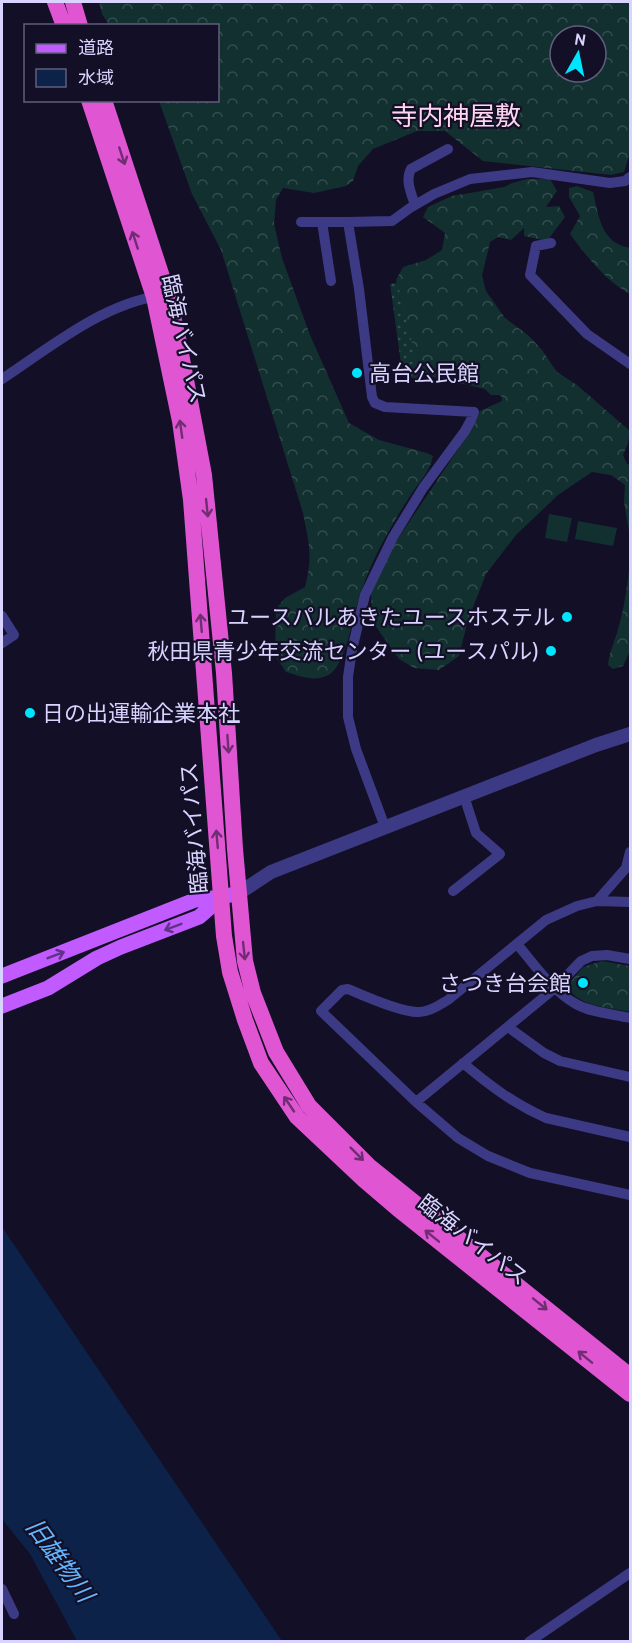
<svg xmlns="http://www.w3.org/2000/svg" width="632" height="1643" font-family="Cabin,'Noto Sans JP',sans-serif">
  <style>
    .grass { fill: url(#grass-dots) }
    .forest { fill: url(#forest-crowns); fill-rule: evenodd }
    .pitch { fill: #12302f }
    .water { fill: #0c2248 }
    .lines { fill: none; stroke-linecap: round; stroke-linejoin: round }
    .minor { stroke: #3d3a85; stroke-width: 10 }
    .tertiary { stroke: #3d3a85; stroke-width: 14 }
    .primary { stroke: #c25bff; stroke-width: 15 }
    .trunk { stroke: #e055d1; stroke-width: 16 }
    .oneway { stroke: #6f2e73 }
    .oneway2 { stroke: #623188 }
    .poi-dot { fill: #00e5ff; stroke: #130f26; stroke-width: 2 }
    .labels { text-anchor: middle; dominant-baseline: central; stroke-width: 4.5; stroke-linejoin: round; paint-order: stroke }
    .street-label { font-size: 22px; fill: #d9d4ff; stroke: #130f26 }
    .poi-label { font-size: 22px; fill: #d9d4ff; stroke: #130f26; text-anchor: end }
    .water-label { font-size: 24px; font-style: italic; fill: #62b6ff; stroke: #130f26 }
    .quarter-label { font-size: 26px; fill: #ffd6f0; stroke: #130f26 }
  </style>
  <defs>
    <pattern id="grass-dots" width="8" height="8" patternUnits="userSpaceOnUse" patternTransform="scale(1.5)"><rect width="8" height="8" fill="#12302f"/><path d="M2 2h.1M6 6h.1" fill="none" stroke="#344d4e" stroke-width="1.8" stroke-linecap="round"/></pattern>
    <pattern id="forest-crowns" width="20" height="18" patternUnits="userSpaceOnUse" patternTransform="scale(1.5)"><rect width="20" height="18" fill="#12302f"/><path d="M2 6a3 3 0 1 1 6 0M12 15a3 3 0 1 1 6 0" fill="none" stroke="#344d4e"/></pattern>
  </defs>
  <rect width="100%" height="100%" fill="#130f26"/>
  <path class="grass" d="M 395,283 L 406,283 L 421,361 L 422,374 L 419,378 L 403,378 L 390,284 Z"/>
  <path class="forest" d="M 99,2 L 630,2 L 630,153 L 624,172 L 611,175 L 483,161 L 445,131 L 417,131 L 373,149 L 358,166 L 353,181 L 346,186 L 314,193 L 283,188 L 276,200 L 274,224 L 282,258 L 310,335 L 349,423 L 379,440 L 427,453 L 433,456 C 430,472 419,482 410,496 C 392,524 373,557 362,589 C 354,609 347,663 330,674 C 316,683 300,676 286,672 L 275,656 L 276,609 L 285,598 L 305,587 C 313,556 309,543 303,513 L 221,250 L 192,194 L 159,101 L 218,100 L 218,26 L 109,25 L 102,14 ZM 560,36 L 596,36 L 596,72 L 560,72 Z
    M 527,179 L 550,179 L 557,191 L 546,207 L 559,206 L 565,217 L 547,241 L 524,236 L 524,228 L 511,240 L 498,237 L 490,242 L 482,276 L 486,291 L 505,318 L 528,335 L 542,350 L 557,372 L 577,385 L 630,431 L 628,443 L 623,455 L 627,464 L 630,465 L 630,538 L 624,502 L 625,485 L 611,475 L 592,472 L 558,495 L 516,535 L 486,574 L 468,620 L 459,656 L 439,670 L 414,668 L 399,659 L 372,621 L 371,592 L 395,543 L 471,430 L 480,411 L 502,401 L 502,397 L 499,395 L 491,395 L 485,389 L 429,376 L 418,368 L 400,293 L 396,280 L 403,267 L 426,260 L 442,250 L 445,233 L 423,217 L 428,207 L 452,196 L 504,187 L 512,183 Z
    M 577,186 L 593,192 C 599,217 601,243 630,248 L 630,294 C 608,283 585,255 570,234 L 580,216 L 569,197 L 569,188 Z
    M 630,558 L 630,651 L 623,666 L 613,669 L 608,665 C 609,652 615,641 618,629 C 625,606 628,581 630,558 Z
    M 602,961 L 630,966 L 630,1012 C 612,1008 573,1006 568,985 L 583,967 Z"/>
  <path class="pitch" d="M 549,514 L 572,518 L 567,542 L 545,538 Z
    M 578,521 L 617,528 L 613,546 L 575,539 Z"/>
  <path class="water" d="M 2,1227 L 282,1641 L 77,1641 L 30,1554 L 2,1519 Z"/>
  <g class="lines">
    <path class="minor" d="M 415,205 C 411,193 405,180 411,169 L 448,149
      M 301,222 L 348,222
      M 322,222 L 331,281
      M 551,243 L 536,246 L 530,275 L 587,334 L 630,364
      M 2,379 C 49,348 101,305 158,296
      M 2,616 L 14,635 L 2,643
      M 385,827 L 356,749 L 348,717 L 348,677 L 352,650 L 365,595 L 393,537 L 423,488 L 465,431 L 471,420 L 474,412 L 385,407 L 375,403 L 372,397 L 359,289 L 348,222 L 392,221 L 410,208 L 434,194 L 470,179 L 532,172 L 610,183 L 625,181 L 630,177
      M 453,891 L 500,854 L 476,833 L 464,796
      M 597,901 L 626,868 L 630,852
      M 630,902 L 597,901 L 577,906 L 546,920 L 448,1000 C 439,1005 428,1013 417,1012 C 400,1012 364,996 348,989 L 342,990 L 321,1011 L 416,1102 L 458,1138 L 488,1156 L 530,1173 L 630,1195
      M 517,944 C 534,964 552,991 576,1004 C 592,1013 613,1014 630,1018
      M 508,1027 L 544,1053 L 560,1061 L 630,1077
      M 463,1063 C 489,1085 514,1104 546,1118 L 630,1137
      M 416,1102 L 555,988 L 581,961 L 592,956 L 607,955 L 630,959
      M 2,1589 L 14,1614
      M 529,1642 L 630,1573"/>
    <path class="tertiary" d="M 239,893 L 271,872 L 596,745 L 630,734"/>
    <path class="primary" d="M 2,976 L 195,900 L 222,897 L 239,893
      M 2,1006 L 48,988 L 97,958 L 121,947 L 199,917 L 222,897"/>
    <path class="trunk" d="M 55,2 L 64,26
      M 73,2 L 80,26
      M 89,100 L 154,297 L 180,421 L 191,500 L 224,936 L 230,972 L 245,1020 L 261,1063 L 297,1117 L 364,1180 L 398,1209 L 630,1394
      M 104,100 L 168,295 L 178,338 L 204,475 L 224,673 L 235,849 L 245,961 L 253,993 L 276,1052 L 309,1106 L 369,1166 L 630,1376"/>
  </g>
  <defs><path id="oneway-shaft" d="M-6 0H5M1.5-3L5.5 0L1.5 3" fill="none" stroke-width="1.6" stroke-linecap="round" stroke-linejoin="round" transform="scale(1.5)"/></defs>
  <g class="oneway">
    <use href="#oneway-shaft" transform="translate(122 156) rotate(72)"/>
    <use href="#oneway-shaft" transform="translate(135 240) rotate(-108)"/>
    <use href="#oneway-shaft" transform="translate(181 429) rotate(-98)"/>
    <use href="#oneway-shaft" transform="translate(207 508) rotate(84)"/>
    <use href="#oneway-shaft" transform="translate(201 623) rotate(-95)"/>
    <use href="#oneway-shaft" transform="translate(228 744) rotate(86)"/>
    <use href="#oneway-shaft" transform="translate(217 839) rotate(-95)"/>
    <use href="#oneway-shaft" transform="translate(244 951) rotate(84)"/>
    <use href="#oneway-shaft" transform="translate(289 1104) rotate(-124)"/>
    <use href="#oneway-shaft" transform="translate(357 1154) rotate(45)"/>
    <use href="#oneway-shaft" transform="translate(432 1236) rotate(-141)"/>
    <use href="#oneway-shaft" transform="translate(540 1304) rotate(39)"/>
    <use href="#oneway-shaft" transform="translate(585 1357) rotate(-141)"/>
  </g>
  <g class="oneway2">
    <use href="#oneway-shaft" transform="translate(173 927) rotate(159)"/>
    <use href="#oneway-shaft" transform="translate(56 955) rotate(-21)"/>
  </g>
  <g class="poi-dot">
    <circle cx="357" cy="373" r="6"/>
    <circle cx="567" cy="617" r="6"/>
    <circle cx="551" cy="651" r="6"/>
    <circle cx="30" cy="713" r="6"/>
    <circle cx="583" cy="983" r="6"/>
  </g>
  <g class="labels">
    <g class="street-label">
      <text transform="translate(184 339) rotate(77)">臨海バイパス</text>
      <text transform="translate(194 828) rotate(-95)">臨海バイパス</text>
      <text transform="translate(473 1240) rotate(38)">臨海バイパス</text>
    </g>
    <g class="poi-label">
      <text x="369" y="373" text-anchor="start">高台公民館</text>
      <text x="555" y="617">ユースパルあきたユースホステル</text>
      <text x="539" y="651">秋田県青少年交流センター (ユースパル)</text>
      <text x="42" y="713" text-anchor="start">日の出運輸企業本社</text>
      <text x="571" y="983">さつき台会館</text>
    </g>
    <g class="water-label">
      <text transform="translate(60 1560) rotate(54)">旧雄物川</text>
    </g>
    <g class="quarter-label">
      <text x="456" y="116">寺内神屋敷</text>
    </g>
  </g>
  <rect width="632" height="1643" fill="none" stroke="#d9d4ff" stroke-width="6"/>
  <rect x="24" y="24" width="195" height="78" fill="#130f26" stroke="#625e7d" stroke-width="1.5"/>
  <rect x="36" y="44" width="30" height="9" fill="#c25bff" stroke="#625e7d" stroke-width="1.5"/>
  <text x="78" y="54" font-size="18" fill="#d9d4ff">道路</text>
  <rect x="36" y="69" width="30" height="18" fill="#0c2248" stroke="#625e7d" stroke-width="1.5"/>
  <text x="78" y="84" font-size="18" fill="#d9d4ff">水域</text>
  <g transform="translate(578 54) rotate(9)"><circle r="28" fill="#130f26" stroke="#625e7d" stroke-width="1.5"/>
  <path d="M0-4.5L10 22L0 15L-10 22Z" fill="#00e5ff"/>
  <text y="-9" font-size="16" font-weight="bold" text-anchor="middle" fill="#d9d4ff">N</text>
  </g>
</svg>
